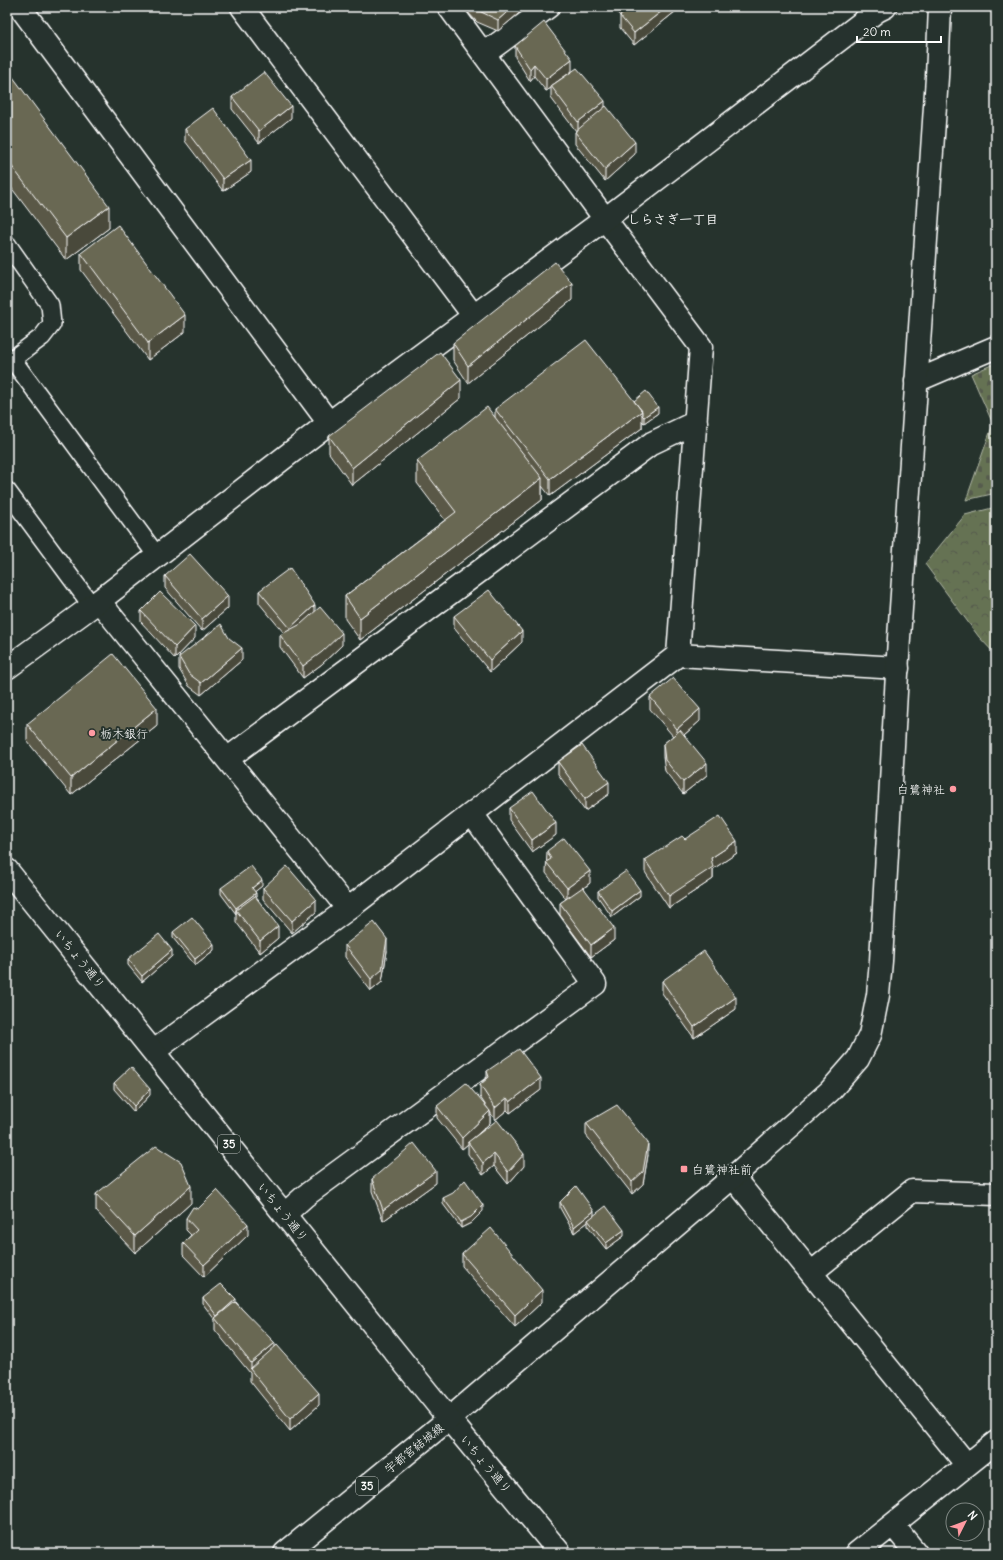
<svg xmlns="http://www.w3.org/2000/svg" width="1003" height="1560" font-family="Delius,'Klee One',sans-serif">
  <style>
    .forest { fill: url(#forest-crowns); stroke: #b2b8a8 }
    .cemetery { fill: url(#cemetery-stones); stroke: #b2b8a8 }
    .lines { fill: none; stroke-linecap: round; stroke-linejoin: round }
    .service-casing { stroke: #fff; stroke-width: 20 }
    .minor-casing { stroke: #fff; stroke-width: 25 }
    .tertiary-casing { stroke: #fff; stroke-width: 25 }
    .primary-casing { stroke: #fff; stroke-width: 25 }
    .service { stroke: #26332d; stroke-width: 17 }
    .minor { stroke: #26332d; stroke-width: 22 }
    .tertiary { stroke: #26332d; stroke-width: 22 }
    .primary { stroke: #26332d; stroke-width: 22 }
    .wall { fill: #5a5947; stroke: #fff }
    .shaded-wall { fill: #4a493a; stroke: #fff }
    .building { fill: #696853; stroke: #fff }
    .poi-dot { fill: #ff9aa2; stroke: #26332d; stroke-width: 1.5 }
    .labels { text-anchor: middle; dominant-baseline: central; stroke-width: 4; stroke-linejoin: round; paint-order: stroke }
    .shield { fill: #26332d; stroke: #bec2c0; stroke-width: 1 }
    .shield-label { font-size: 11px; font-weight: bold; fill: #fff }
    .poi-label { font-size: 12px; fill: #fff; stroke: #26332d; text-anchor: start }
    .street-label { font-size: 12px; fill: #fff; stroke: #26332d }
    .neighbourhood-label { font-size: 13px; font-weight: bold; fill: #fff; stroke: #26332d }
  </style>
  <defs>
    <pattern id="forest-crowns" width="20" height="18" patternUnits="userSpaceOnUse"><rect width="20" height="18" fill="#657252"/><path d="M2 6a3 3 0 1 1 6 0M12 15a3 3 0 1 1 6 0" fill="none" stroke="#565b4e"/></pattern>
    <pattern id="cemetery-stones" width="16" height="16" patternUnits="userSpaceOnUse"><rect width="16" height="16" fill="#657252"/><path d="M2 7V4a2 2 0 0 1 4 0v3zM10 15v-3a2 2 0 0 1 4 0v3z" fill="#565b4e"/></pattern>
  </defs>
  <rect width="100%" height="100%" fill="#26332d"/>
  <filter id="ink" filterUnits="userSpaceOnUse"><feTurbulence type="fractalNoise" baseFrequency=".025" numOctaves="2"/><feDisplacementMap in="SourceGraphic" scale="8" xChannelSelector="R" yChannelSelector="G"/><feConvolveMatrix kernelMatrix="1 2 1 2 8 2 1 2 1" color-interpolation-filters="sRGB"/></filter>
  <g filter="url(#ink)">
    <path class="forest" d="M 996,507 L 996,655 L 979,637 L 925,564 L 965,515 Z"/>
    <path class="cemetery" d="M 996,363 L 996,493 L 966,500 L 993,424 L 971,374 Z"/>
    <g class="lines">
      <g class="service-casing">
        <path id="service" d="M 7,244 L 50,305 L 52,324 L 42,337 L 7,363
          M 12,359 L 157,556
          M 7,491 L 92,606"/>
      </g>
      <g class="minor-casing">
        <path id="minor" d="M 242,7 L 473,315
          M 449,7 L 605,219 L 701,347 L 678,655
          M 484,54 L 548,7
          M 916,381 L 996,347
          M 99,601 L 348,909
          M 227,759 L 652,443 L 696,422
          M 154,1051 L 348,909 L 678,655 L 898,668
          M 733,1177 L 967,1465
          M 285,1214 L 305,1196 L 595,984 L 472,814
          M 811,1273 L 912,1191 L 996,1194
          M 893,1525 L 916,1553
          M 857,1553 L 996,1442"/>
      </g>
      <g class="tertiary-casing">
        <path id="tertiary" d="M 20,7 L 329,423
          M 7,668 L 99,601 L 329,423 L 605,219 L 877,11 L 885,7
          M 560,1553 L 449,1419 L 733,1177 L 830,1091 L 858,1059 L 870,1035 L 878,995 L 881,961 L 899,638 L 937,77 L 940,7"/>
      </g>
      <g class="primary-casing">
        <path id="primary" d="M 7,870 L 449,1419 L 285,1553"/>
      </g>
      <use href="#service" class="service"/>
      <use href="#minor" class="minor"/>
      <use href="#tertiary" class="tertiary"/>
      <use href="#primary" class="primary"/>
    </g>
    <path class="wall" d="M 463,7 L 524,7 L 524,9 L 498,31 L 477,22 Z
      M 613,7 L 676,7 L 676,11 L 634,45 L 620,28 L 620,16 Z
      M 515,46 L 572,71 L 605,107 L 635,154 L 605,181 L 575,144 L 575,132 L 576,131 L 551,98 L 551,88 L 546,91 L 534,76 L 530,81 L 515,57 Z
      M 7,69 L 109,228 L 66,260 L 7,182 Z
      M 232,97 L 291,118 L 259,143 L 232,109 Z
      M 185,129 L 251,172 L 223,191 L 185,141 Z
      M 81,253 L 185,332 L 148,360 L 81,270 Z
      M 572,300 L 468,383 L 453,360 L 453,343 Z
      M 461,398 L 352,485 L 329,453 L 329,436 Z
      M 634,401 L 658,413 L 644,423 L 642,421 L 642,428 L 550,496 L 542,486 L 542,500 L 360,640 L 345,619 L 345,596 L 445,520 L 417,483 L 417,461 L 495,418 L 495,409 Z
      M 165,576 L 228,608 L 202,631 L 165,588 Z
      M 259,591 L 315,611 L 342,645 L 322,664 L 303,678 L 280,647 L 280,635 L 284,633 L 259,603 Z
      M 141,611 L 195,638 L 175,659 L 141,622 Z
      M 454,616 L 522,642 L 490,672 L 454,628 Z
      M 179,657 L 242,660 L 201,695 L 189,686 L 179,669 Z
      M 650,697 L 700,721 L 684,735 L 707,775 L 683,794 L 665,771 L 663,756 L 663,744 L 673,736 L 650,709 Z
      M 27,724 L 157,726 L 71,795 L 27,741 Z
      M 558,762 L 609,794 L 585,811 L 558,774 Z
      M 509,808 L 556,835 L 532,852 L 509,820 Z
      M 685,839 L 737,853 L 713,869 L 713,879 L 669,908 L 645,872 L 645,860 Z
      M 547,851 L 590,883 L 584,888 L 614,940 L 591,957 L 560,915 L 560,903 L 566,899 L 546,873 Z
      M 262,886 L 255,891 L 256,898 L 278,938 L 260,953 L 236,922 L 236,914 L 221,894 L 221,888 Z
      M 263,888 L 316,912 L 292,933 L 263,899 Z
      M 598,891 L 640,896 L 612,917 L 598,897 Z
      M 173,932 L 214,950 L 195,965 L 173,938 Z
      M 345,945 L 387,951 L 382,982 L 371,991 L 345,957 Z
      M 172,956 L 142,982 L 128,965 L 128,959 Z
      M 662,981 L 736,1009 L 694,1038 L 662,993 Z
      M 487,1071 L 541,1090 L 510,1113 L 507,1110 L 495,1120 L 490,1112 L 490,1123 L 478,1135 L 524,1166 L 508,1184 L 494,1166 L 483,1175 L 468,1154 L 468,1144 L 462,1149 L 437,1118 L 437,1106 L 488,1109 L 480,1097 L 480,1085 L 487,1079 Z
      M 114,1083 L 150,1095 L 134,1112 L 114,1089 Z
      M 586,1123 L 648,1155 L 643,1184 L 632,1194 L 586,1135 Z
      M 372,1179 L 436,1183 L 383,1221 L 372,1191 Z
      M 96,1194 L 191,1203 L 135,1253 L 96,1211 Z
      M 443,1198 L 483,1211 L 471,1223 L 461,1228 L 443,1204 Z
      M 560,1202 L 594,1215 L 624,1236 L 606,1249 L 588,1226 L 588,1222 L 574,1233 L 560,1208 Z
      M 186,1218 L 248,1235 L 204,1277 L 183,1255 L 183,1243 L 191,1235 L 186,1230 Z
      M 462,1254 L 542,1302 L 515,1327 L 462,1266 Z
      M 203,1298 L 236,1302 L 275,1348 L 319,1405 L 290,1431 L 250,1381 L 250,1373 L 215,1330 L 215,1320 L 203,1304 Z"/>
    <path class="shaded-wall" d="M 513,7 L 524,7 L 524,9 L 498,31 L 498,20 Z
      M 667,7 L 676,7 L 676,11 L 634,45 L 634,33 Z
      M 572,59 L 572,71 L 551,86 L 551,88 L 546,91 L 546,79 Z
      M 534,64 L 534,76 L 530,81 L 530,69 Z
      M 605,101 L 605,113 L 578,134 L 578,122 Z
      M 291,106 L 291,118 L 259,143 L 259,131 Z
      M 635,142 L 635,154 L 605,181 L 605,169 Z
      M 251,160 L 251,172 L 223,191 L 223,179 Z
      M 109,206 L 109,228 L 66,260 L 66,238 Z
      M 572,283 L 572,300 L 468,383 L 468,366 Z
      M 185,315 L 185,332 L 148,360 L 148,343 Z
      M 461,380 L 461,398 L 352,485 L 352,468 Z
      M 658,407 L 658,413 L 644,423 L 644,417 Z
      M 642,411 L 642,428 L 550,496 L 550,479 Z
      M 542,478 L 542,500 L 360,640 L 360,618 Z
      M 228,596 L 228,608 L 202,631 L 202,619 Z
      M 315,605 L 315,617 L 290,640 L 290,628 Z
      M 195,626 L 195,638 L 175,659 L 175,647 Z
      M 522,631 L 522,642 L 490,672 L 490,660 Z
      M 342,633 L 342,645 L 322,664 L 303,678 L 303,666 Z
      M 242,648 L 242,660 L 201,695 L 201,683 Z
      M 157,708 L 157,726 L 71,795 L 71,778 Z
      M 700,709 L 700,721 L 677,741 L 677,729 Z
      M 707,763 L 707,775 L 683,794 L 683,782 Z
      M 609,782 L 609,794 L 585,811 L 585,799 Z
      M 556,823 L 556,835 L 532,852 L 532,840 Z
      M 737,841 L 737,853 L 713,869 L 713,879 L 669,908 L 669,896 L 711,858 Z
      M 590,871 L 590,883 L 567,900 L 567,888 Z
      M 262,880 L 262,886 L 252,894 L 252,888 Z
      M 640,890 L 640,896 L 612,917 L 612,911 Z
      M 256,893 L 256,899 L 236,910 L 236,914 L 236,908 Z
      M 316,900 L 316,912 L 292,933 L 292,921 Z
      M 278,926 L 278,938 L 260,953 L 260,941 Z
      M 614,928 L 614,940 L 591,957 L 591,945 Z
      M 387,939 L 387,951 L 382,982 L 371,991 L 371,979 Z
      M 214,944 L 214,950 L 195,965 L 195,959 Z
      M 172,950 L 172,956 L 142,982 L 142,976 Z
      M 736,997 L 736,1009 L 694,1038 L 694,1027 Z
      M 541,1078 L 541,1090 L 510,1113 L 510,1102 Z
      M 150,1089 L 150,1095 L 134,1112 L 134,1106 Z
      M 507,1098 L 507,1110 L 495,1120 L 495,1108 Z
      M 490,1111 L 490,1123 L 468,1143 L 468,1142 L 468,1144 L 462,1149 L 462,1138 Z
      M 648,1143 L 648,1155 L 643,1184 L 632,1194 L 632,1182 Z
      M 494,1154 L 494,1166 L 483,1175 L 483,1163 Z
      M 524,1154 L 524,1166 L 508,1184 L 508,1172 Z
      M 436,1171 L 436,1183 L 383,1221 L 383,1210 Z
      M 191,1186 L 191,1203 L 135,1253 L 135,1236 Z
      M 483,1205 L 483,1211 L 471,1223 L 461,1228 L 461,1222 Z
      M 594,1211 L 594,1217 L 588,1220 L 588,1222 L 574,1233 L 574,1227 Z
      M 248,1224 L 248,1235 L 204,1277 L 204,1265 Z
      M 624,1230 L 624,1236 L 606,1249 L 606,1243 Z
      M 542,1290 L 542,1302 L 515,1327 L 515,1315 Z
      M 236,1299 L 236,1305 L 217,1319 L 217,1316 Z
      M 275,1343 L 275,1355 L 251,1370 L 251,1363 Z
      M 319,1393 L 319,1405 L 290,1431 L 290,1419 Z"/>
    <path class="building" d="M 474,7 L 513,7 L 498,20 L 477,10 Z
      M 622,7 L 667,7 L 634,33 L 620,16 L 625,12 Z
      M 544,22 L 572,59 L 546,79 L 534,64 L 530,69 L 515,46 Z
      M 577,68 L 605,101 L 578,122 L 551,86 Z
      M 7,69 L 109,206 L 66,238 L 7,160 Z
      M 264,72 L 291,106 L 259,131 L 232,97 Z
      M 606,106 L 635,142 L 605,169 L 575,132 Z
      M 213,108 L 251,160 L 223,179 L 185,129 Z
      M 118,225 L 185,315 L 148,343 L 81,253 Z
      M 555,262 L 572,283 L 468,366 L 453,343 Z
      M 586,340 L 642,411 L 550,479 L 495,409 Z
      M 440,352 L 461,380 L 352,468 L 329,436 Z
      M 646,391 L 658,407 L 644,417 L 642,415 L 642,411 L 634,401 Z
      M 487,407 L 542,478 L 360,618 L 345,596 L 456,512 L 417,461 Z
      M 190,554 L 228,596 L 202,619 L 165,576 Z
      M 290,568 L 315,605 L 290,628 L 259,591 Z
      M 489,590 L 522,631 L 490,660 L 454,616 Z
      M 160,592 L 195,626 L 175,647 L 141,611 Z
      M 320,607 L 342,633 L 322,652 L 303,666 L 280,635 L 301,624 Z
      M 221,624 L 229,638 L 242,648 L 201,683 L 189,674 L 179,657 Z
      M 113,654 L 157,708 L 71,778 L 27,724 Z
      M 673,678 L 700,709 L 677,729 L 650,697 Z
      M 680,730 L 707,763 L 683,782 L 665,760 L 663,744 Z
      M 582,745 L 609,782 L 585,799 L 558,762 Z
      M 533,791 L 556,823 L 532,840 L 509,808 Z
      M 720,816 L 737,841 L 711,858 L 713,867 L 669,896 L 645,860 L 682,836 L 685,839 Z
      M 564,838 L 590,871 L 567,888 L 546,862 L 551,859 L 547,851 Z
      M 251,866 L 262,880 L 252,888 L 256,893 L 236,908 L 221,888 Z
      M 287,866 L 316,900 L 292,921 L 263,888 Z
      M 626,871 L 640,890 L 612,911 L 598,891 Z
      M 583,887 L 614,928 L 591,945 L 560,903 Z
      M 255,896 L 278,926 L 260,941 L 236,910 Z
      M 192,917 L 214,944 L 195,959 L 173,932 Z
      M 374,922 L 387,939 L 382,970 L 371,979 L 345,945 Z
      M 159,934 L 172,950 L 142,976 L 128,959 Z
      M 704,951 L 736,997 L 694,1027 L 662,981 Z
      M 519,1049 L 541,1078 L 510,1102 L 507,1098 L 495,1108 L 480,1085 L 489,1077 L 487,1071 Z
      M 131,1067 L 150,1089 L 134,1106 L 114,1083 Z
      M 466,1083 L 490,1111 L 462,1138 L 437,1106 Z
      M 617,1105 L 648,1143 L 643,1172 L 632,1182 L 586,1123 Z
      M 497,1120 L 524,1154 L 508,1172 L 494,1154 L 483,1163 L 468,1142 Z
      M 414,1143 L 436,1171 L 383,1210 L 372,1179 Z
      M 156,1146 L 181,1162 L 191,1186 L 135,1236 L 96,1194 Z
      M 465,1180 L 483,1205 L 471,1217 L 461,1222 L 443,1198 L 453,1193 Z
      M 576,1186 L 594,1211 L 574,1227 L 560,1202 Z
      M 217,1190 L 248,1224 L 204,1265 L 183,1243 L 197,1230 L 186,1218 L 193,1207 L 198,1209 Z
      M 606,1206 L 624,1230 L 606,1243 L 588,1220 Z
      M 491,1228 L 542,1290 L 515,1315 L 462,1254 Z
      M 221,1284 L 236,1299 L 217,1316 L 203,1298 Z
      M 235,1302 L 275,1343 L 251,1363 L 215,1318 Z
      M 277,1345 L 319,1393 L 290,1419 L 250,1369 Z"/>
  </g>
  <g class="poi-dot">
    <circle cx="92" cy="733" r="4"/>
    <circle cx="953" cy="789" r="4"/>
    <rect x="680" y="1165" width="8" height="8" rx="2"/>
  </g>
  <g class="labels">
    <g class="shield">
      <rect x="218" y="1135" width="22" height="18" rx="3"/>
      <rect x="356" y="1477" width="22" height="18" rx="3"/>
    </g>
    <g class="shield-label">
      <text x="229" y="1144">35</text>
      <text x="367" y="1486">35</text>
    </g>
    <g class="poi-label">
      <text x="100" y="733">栃木銀行</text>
      <text x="945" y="789" text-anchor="end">白鷺神社</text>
      <text x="692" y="1169">白鷺神社前</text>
    </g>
    <g class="street-label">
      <text transform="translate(80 959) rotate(51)">いちょう通り</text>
      <text transform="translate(283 1212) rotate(51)">いちょう通り</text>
      <text transform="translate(414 1448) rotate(-39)">宇都宮結城線</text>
      <text transform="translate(486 1464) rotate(50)">いちょう通り</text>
    </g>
    <g class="neighbourhood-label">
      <text x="673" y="219">しらさぎ一丁目</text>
    </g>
  </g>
  <rect width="1003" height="1560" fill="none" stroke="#26332d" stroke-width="24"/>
  <rect x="12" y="12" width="979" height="1536" fill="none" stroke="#fff" stroke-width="1.5" filter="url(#ink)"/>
  <g transform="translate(965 1522) rotate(48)"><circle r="19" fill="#26332d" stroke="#7d8581"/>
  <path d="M0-3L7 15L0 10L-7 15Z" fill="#ff9aa2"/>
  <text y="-6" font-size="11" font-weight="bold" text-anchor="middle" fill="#ffffff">N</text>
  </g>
  <path d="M857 36v6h84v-6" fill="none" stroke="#ffffff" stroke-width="2"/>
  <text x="863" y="36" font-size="12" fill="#ffffff" stroke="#26332d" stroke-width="3" paint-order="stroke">20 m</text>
</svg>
